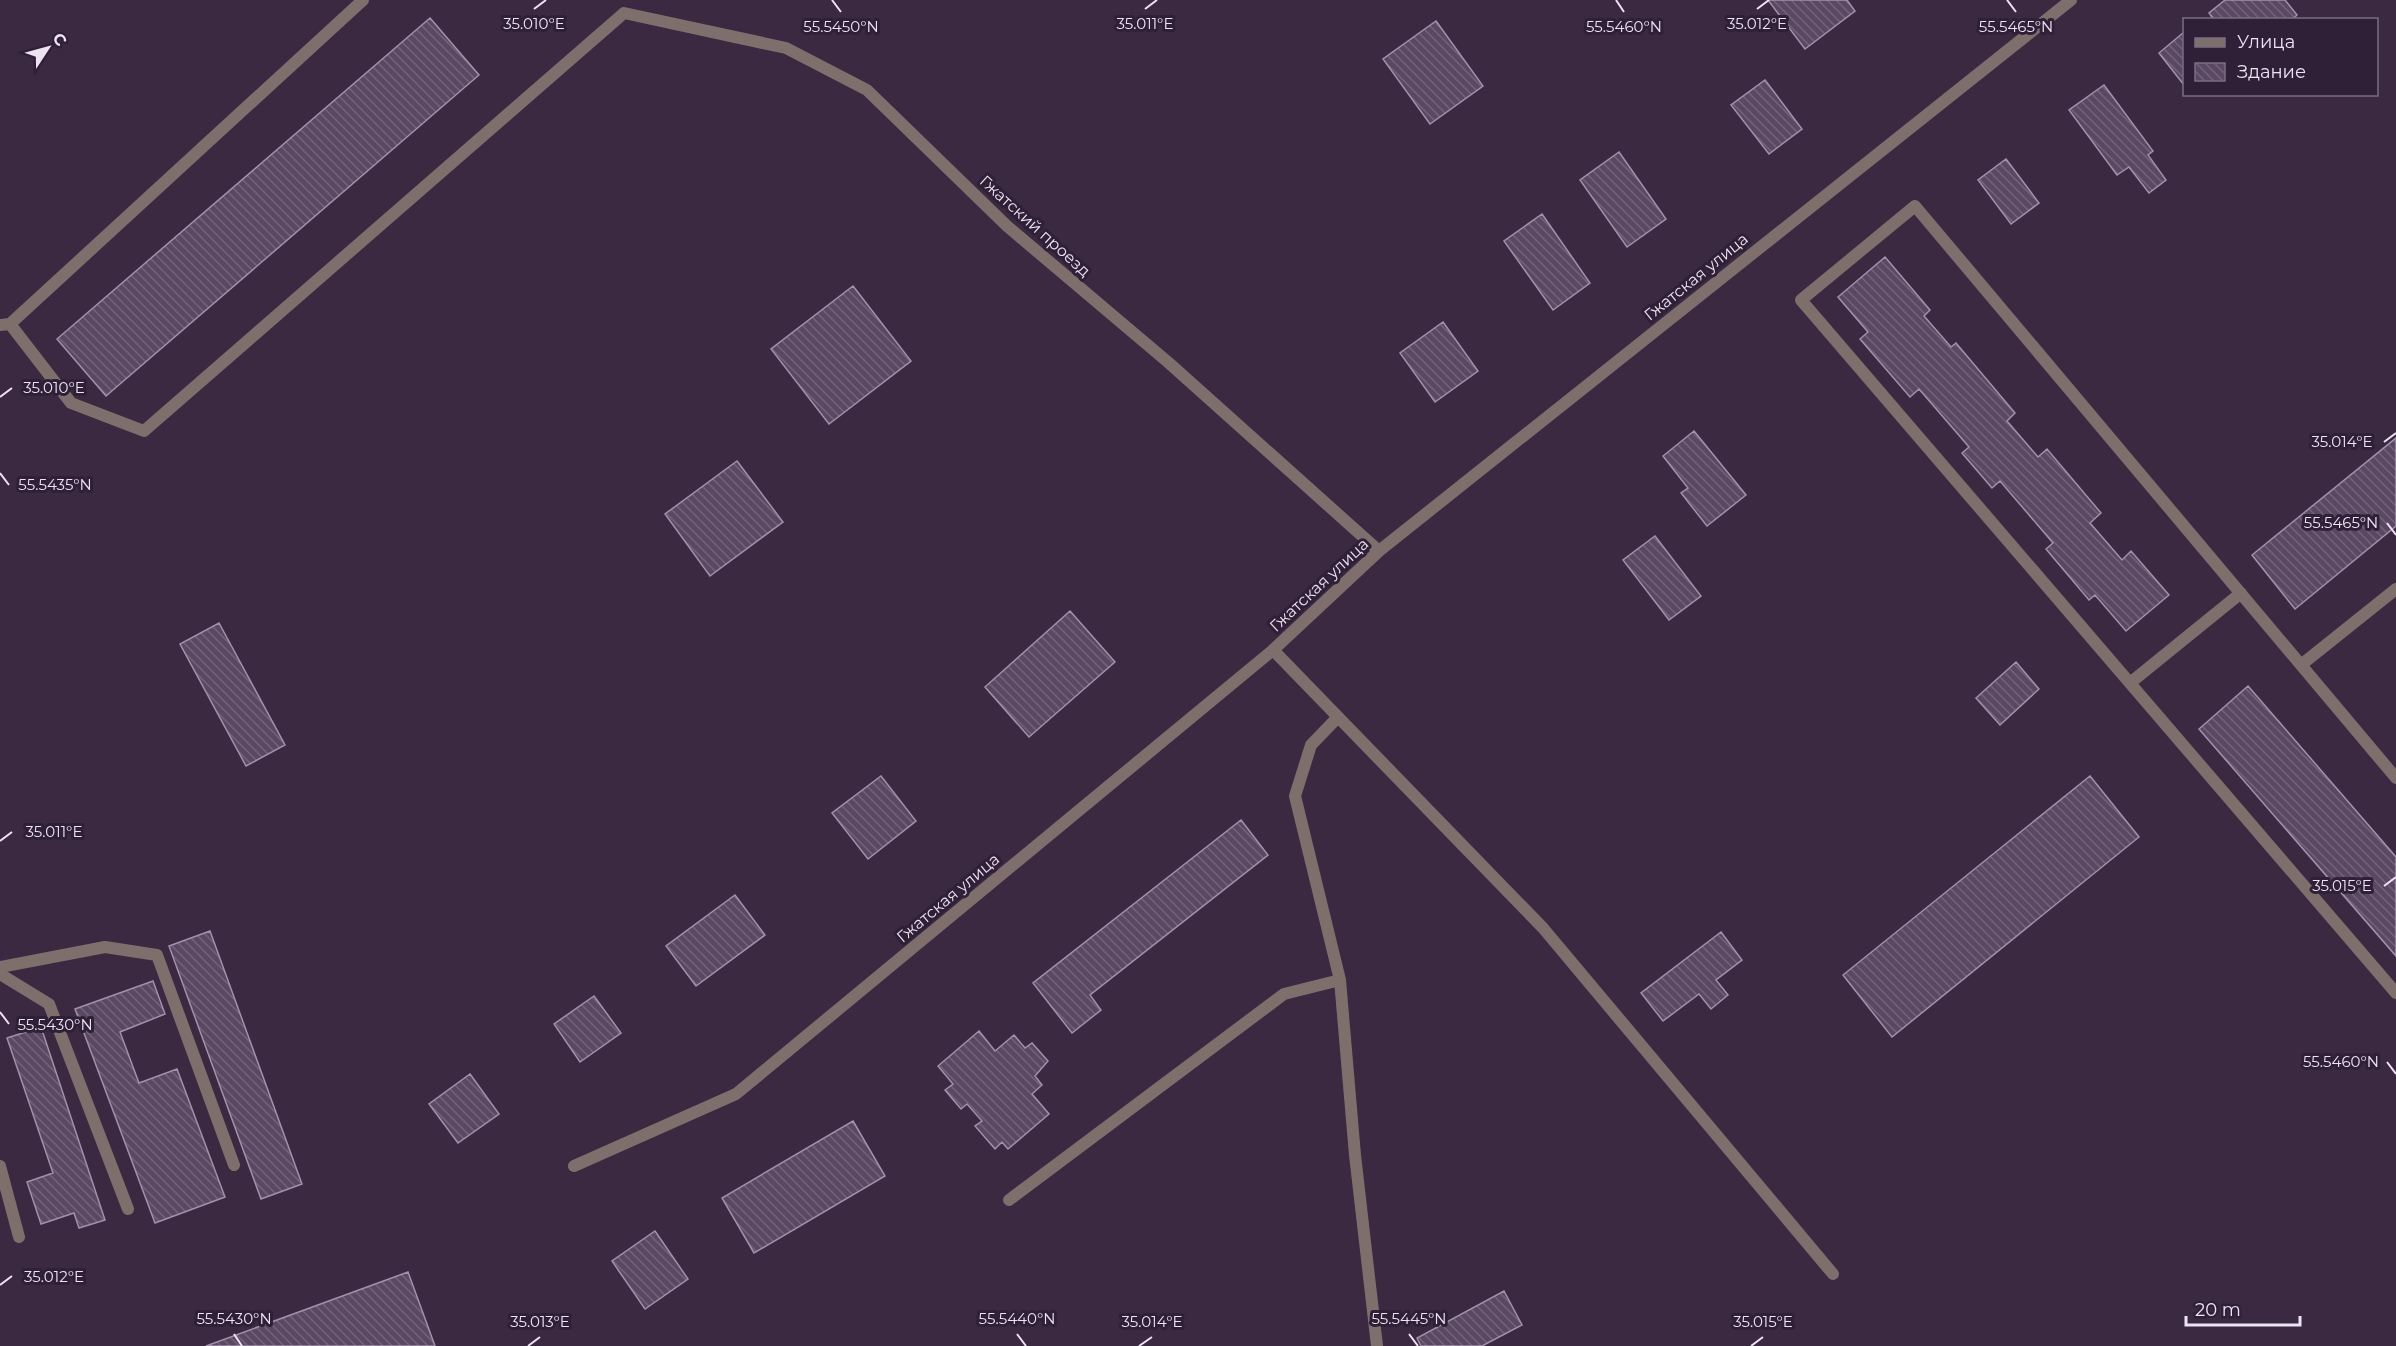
<svg xmlns="http://www.w3.org/2000/svg" width="2396" height="1346" font-family="Montserrat,sans-serif">
  <style>
    .building { fill: url(#building-back-hatch); stroke: #a390ac; stroke-width: 1.5 }
    .lines { fill: none; stroke-linecap: round; stroke-linejoin: round }
    .service { stroke: #7f6f6c; stroke-width: 12 }
    .minor { stroke: #7f6f6c; stroke-width: 12 }
    .ticks { fill: none; stroke: #eee3f3; stroke-width: 2 }
    .labels { text-anchor: middle; dominant-baseline: central; stroke-width: 6; stroke-linejoin: round; paint-order: stroke }
    .street-label { font-size: 16px; fill: #eee3f3; stroke: #2f1f37 }
    .ticks-label { font-size: 15px; text-anchor: middle; fill: #eee3f3; stroke: #2f1f37; stroke-width: 6; stroke-linejoin: round; paint-order: stroke }
  </style>
  <defs>
    <pattern id="building-back-hatch" width="6" height="6" patternUnits="userSpaceOnUse" patternTransform="scale(1.5)"><rect width="6" height="6" fill="#5a4862"/><path d="M-1 5l2 2M0 0l6 6M5-1l2 2" fill="none" stroke="#726279"/></pattern>
  </defs>
  <rect width="100%" height="100%" fill="#3a2941"/>
  <path class="building" d="M 1768,0 L 1847,0 L 1855,11 L 1805,49 Z
    M 2225,0 L 2285,0 L 2297,15 L 2292,20 L 2214,20 L 2209,13 Z
    M 430,18 L 479,75 L 106,396 L 57,339 Z
    M 1436,21 L 1483,86 L 1430,124 L 1383,59 Z
    M 2184,32 L 2184,85 L 2159,53 Z
    M 1765,80 L 1802,129 L 1769,154 L 1731,105 Z
    M 2104,85 L 2153,151 L 2148,155 L 2166,180 L 2149,193 L 2129,167 L 2117,175 L 2069,110 Z
    M 1619,152 L 1666,219 L 1627,247 L 1580,180 Z
    M 2006,159 L 2039,203 L 2011,224 L 1978,180 Z
    M 1542,214 L 1590,283 L 1553,310 L 1504,241 Z
    M 1885,257 L 1930,310 L 1924,316 L 1951,347 L 1956,343 L 2015,413 L 2007,421 L 2038,457 L 2047,449 L 2101,513 L 2090,523 L 2122,560 L 2131,551 L 2169,595 L 2126,631 L 2095,595 L 2089,600 L 2046,549 L 2053,543 L 2000,481 L 1992,488 L 1962,453 L 1969,447 L 1919,389 L 1910,397 L 1860,339 L 1868,332 L 1838,297 Z
    M 853,286 L 911,361 L 829,424 L 771,349 Z
    M 1443,322 L 1478,371 L 1435,402 L 1400,353 Z
    M 1694,431 L 1746,495 L 1707,526 L 1681,493 L 1688,488 L 1663,456 Z
    M 2396,438 L 2396,526 L 2295,609 L 2252,555 Z
    M 737,461 L 783,522 L 710,576 L 665,514 Z
    M 1655,536 L 1701,596 L 1669,620 L 1623,560 Z
    M 1070,611 L 1115,662 L 1029,737 L 985,687 Z
    M 219,623 L 285,745 L 246,766 L 180,644 Z
    M 2016,662 L 2039,689 L 2000,725 L 1976,698 Z
    M 2248,686 L 2396,857 L 2396,956 L 2199,729 Z
    M 881,776 L 916,821 L 868,859 L 832,813 Z
    M 2090,776 L 2139,837 L 1892,1037 L 1843,975 Z
    M 1241,820 L 1268,855 L 1090,995 L 1101,1010 L 1072,1033 L 1033,983 Z
    M 735,895 L 765,935 L 696,986 L 666,946 Z
    M 210,931 L 302,1184 L 261,1199 L 169,946 Z
    M 1721,932 L 1742,960 L 1716,980 L 1728,995 L 1711,1009 L 1699,994 L 1663,1021 L 1641,993 Z
    M 153,981 L 165,1014 L 120,1032 L 139,1083 L 177,1069 L 225,1197 L 155,1223 L 75,1009 Z
    M 594,996 L 621,1033 L 580,1062 L 554,1024 Z
    M 41,1027 L 105,1220 L 79,1228 L 74,1213 L 41,1224 L 27,1182 L 53,1173 L 7,1038 Z
    M 979,1031 L 995,1051 L 1014,1035 L 1025,1048 L 1032,1043 L 1048,1061 L 1035,1076 L 1042,1085 L 1032,1094 L 1049,1114 L 1008,1149 L 1002,1142 L 995,1149 L 975,1126 L 982,1121 L 967,1104 L 961,1109 L 945,1090 L 953,1084 L 938,1066 Z
    M 470,1074 L 499,1114 L 458,1143 L 429,1104 Z
    M 853,1121 L 885,1176 L 754,1253 L 722,1198 Z
    M 655,1231 L 688,1279 L 645,1309 L 612,1261 Z
    M 408,1272 L 435,1346 L 206,1346 Z
    M 1504,1291 L 1522,1325 L 1482,1346 L 1421,1346 L 1417,1338 Z"/>
  <g class="lines">
    <path class="service" d="M 10,324 L 71,403 L 144,431 L 624,13 L 786,48 L 867,90 L 1007,226 L 1169,363 L 1379,551
      M 0,325 L 10,324 L 363,0
      M 1273,650 L 1543,928 L 1833,1274
      M 2301,665 L 2396,589
      M 2130,683 L 2241,593
      M 1338,717 L 1311,745 L 1295,796 L 1340,980 L 1355,1155 L 1377,1346
      M 2396,778 L 1915,206 L 1801,300 L 2396,993
      M 0,967 L 105,947 L 157,955 L 234,1165
      M 0,974 L 49,1004 L 128,1209
      M 0,1166 L 19,1237
      M 1009,1200 L 1284,994 L 1340,980"/>
    <path class="minor" d="M 574,1166 L 736,1094 L 1273,650 L 1379,551 L 2071,0"/>
  </g>
  <path class="ticks" d="M 832,0 L 841,12M 1616,0 L 1624,12M 2007,0 L 2016,12M 534,9 L 546,0M 1145,9 L 1157,0M 1757,9 L 1769,0M 0,397 L 12,388M 2384,442 L 2396,433M 0,473 L 9,485M 2387,523 L 2396,535M 0,841 L 12,832M 2384,886 L 2396,877M 0,1012 L 9,1024M 2387,1062 L 2396,1074M 0,1285 L 12,1276M 234,1334 L 242,1346M 1017,1334 L 1026,1346M 1409,1334 L 1418,1346M 528,1346 L 540,1337M 1139,1346 L 1152,1337M 1751,1346 L 1763,1337"/>
  <g class="labels">
    <g class="street-label">
      <text transform="translate(1035 226) rotate(42)">Гжатский проезд</text>
      <text transform="translate(1696 277) rotate(-39)">Гжатская улица</text>
      <text transform="translate(1319 585) rotate(-43)">Гжатская улица</text>
      <text transform="translate(948 898) rotate(-40)">Гжатская улица</text>
    </g>
  </g>
  <g class="ticks-label">
    <text x="534" y="29">35.010°E</text>
    <text x="1757" y="29">35.012°E</text>
    <text x="1145" y="29">35.011°E</text>
    <text x="841" y="32">55.5450°N</text>
    <text x="1624" y="32">55.5460°N</text>
    <text x="2016" y="32">55.5465°N</text>
    <text x="54" y="393">35.010°E</text>
    <text x="2342" y="447">35.014°E</text>
    <text x="55" y="490">55.5435°N</text>
    <text x="2341" y="528">55.5465°N</text>
    <text x="54" y="837">35.011°E</text>
    <text x="2342" y="891">35.015°E</text>
    <text x="55" y="1030">55.5430°N</text>
    <text x="2341" y="1067">55.5460°N</text>
    <text x="54" y="1282">35.012°E</text>
    <text x="234" y="1324">55.5430°N</text>
    <text x="1017" y="1324">55.5440°N</text>
    <text x="1409" y="1324">55.5445°N</text>
    <text x="540" y="1327">35.013°E</text>
    <text x="1152" y="1327">35.014°E</text>
    <text x="1763" y="1327">35.015°E</text>
  </g>
  <rect x="2183" y="18" width="195" height="78" fill="#2f1f37" stroke="#7b6d82" stroke-width="1.5"/>
  <rect x="2195" y="38" width="30" height="9" fill="#7f6f6c" stroke="#7b6d82" stroke-width="1.5"/>
  <text x="2237" y="48" font-size="18" fill="#eee3f3">Улица</text>
  <rect x="2195" y="63" width="30" height="18" fill="url(#building-back-hatch)" stroke="#7b6d82" stroke-width="1.5"/>
  <text x="2237" y="78" font-size="18" fill="#eee3f3">Здание</text>
  <g transform="translate(48 48) rotate(54)" stroke="#2f1f37" stroke-width="4.5" paint-order="stroke">
  <path d="M0-4.5L10 22L0 15L-10 22Z" fill="#eee3f3"/>
  <text y="-9" font-size="16" font-weight="bold" text-anchor="middle" fill="#eee3f3">С</text>
  </g>
  <path d="M2186 1316v9h114v-9" fill="none" stroke="#eee3f3" stroke-width="3"/>
  <text x="2195" y="1316" font-size="18" fill="#eee3f3" stroke="#2f1f37" stroke-width="4.5" paint-order="stroke">20 m</text>
</svg>
